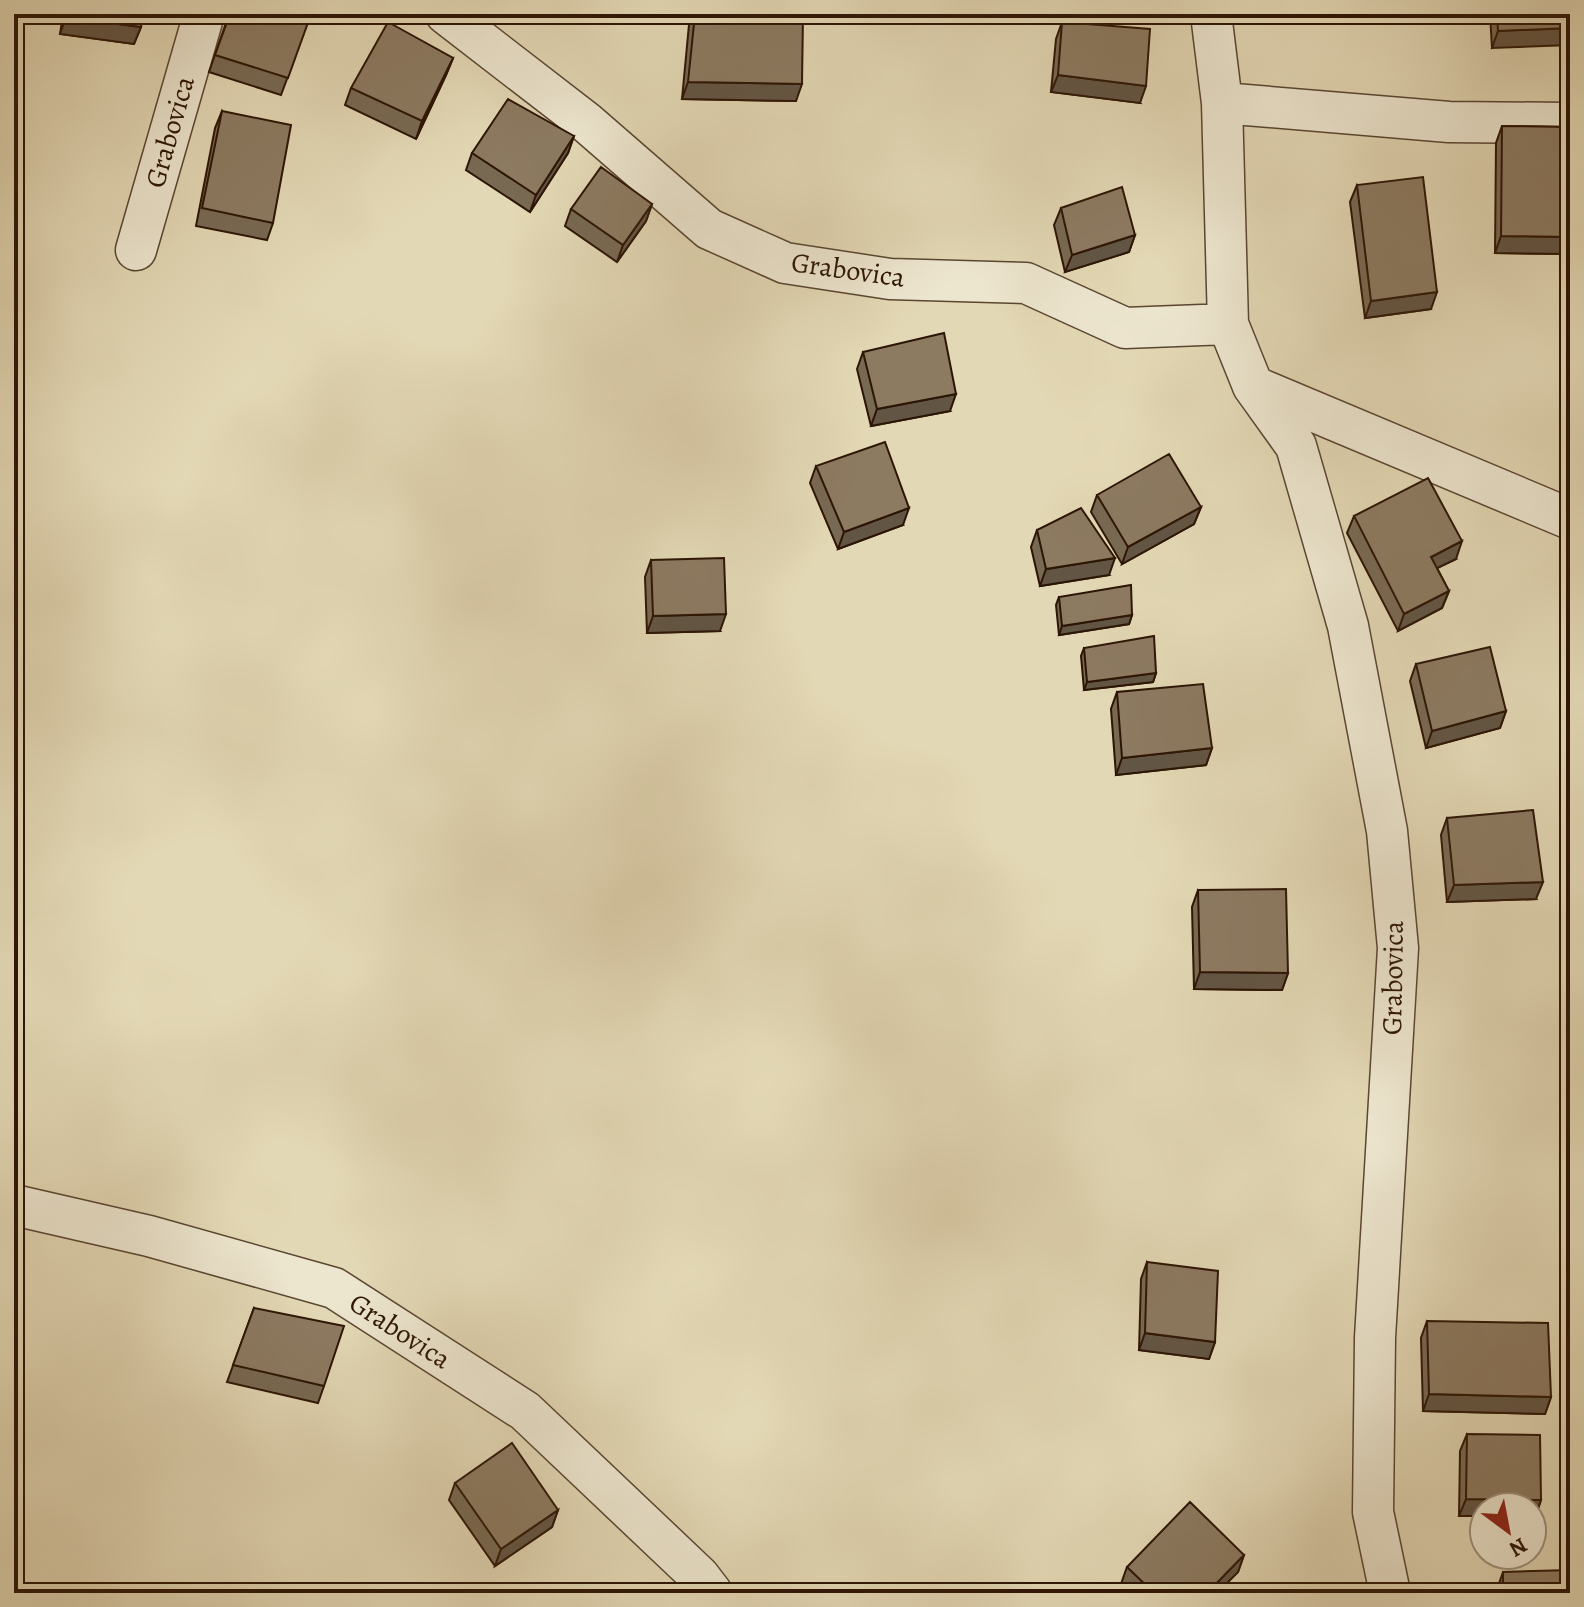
<svg xmlns="http://www.w3.org/2000/svg" width="1584" height="1607" font-family="Alegreya,serif">
  <style>
    .lines { fill: none; stroke-linecap: round; stroke-linejoin: round }
    .street-casing { stroke: #5a4631; stroke-width: 43 }
    .street { stroke: #ede6cf; stroke-width: 40 }
    .wall { fill: #786953; stroke: #2d1505; stroke-width: 2 }
    .shaded-wall { fill: #625544; stroke: #2d1505; stroke-width: 2 }
    .building { fill: #8c7a61; stroke: #2d1505; stroke-width: 2 }
    .labels { text-anchor: middle; dominant-baseline: central; stroke-width: 6; stroke-linejoin: round; paint-order: stroke }
    .street-label { font-size: 28px; fill: #2d1505; stroke: #ede6cf }
  </style>
  <rect width="100%" height="100%" fill="#e3d8b5"/>
  <filter id="stains"><feTurbulence type="fractalNoise" baseFrequency=".0025" numOctaves="4"/><feColorMatrix values="0 0 0 0 .2 0 0 0 0 .09 0 0 0 0 .02 0 0 0 .5 -.17"/></filter>
  <radialGradient id="worn" r=".72"><stop offset=".6" stop-color="#630" stop-opacity="0"/><stop offset="1" stop-color="#630" stop-opacity=".3"/></radialGradient>
  <g class="lines">
    <g class="street-casing">
      <path id="street" d="M 446,14 L 586,122 L 709,229 L 785,263 L 890,279 L 1026,283 L 1125,328 L 1228,324
        M 1211,14 L 1222,103 L 1228,324 L 1253,386 L 1296,446 L 1348,626 L 1387,831 L 1398,948 L 1375,1338 L 1373,1512 L 1390,1593
        M 1222,103 L 1449,122 L 1570,123
        M 136,250 L 204,14
        M 1253,386 L 1570,519
        M 14,1205 L 149,1236 L 334,1288 L 525,1411 L 699,1576 L 712,1593"/>
    </g>
    <use href="#street" class="street"/>
  </g>
  <path class="wall" d="M 63,14 L 142,14 L 141,27 L 134,44 L 60,34 Z
    M 229,14 L 311,14 L 281,95 L 209,72 Z
    M 690,14 L 803,14 L 796,101 L 682,99 Z
    M 1490,14 L 1570,14 L 1492,48 Z
    M 1062,22 L 1140,103 L 1051,92 L 1056,39 Z
    M 453,58 L 446,75 L 416,139 L 345,105 L 351,88 Z
    M 222,111 L 273,223 L 267,240 L 196,226 L 215,128 Z
    M 1502,126 L 1570,127 L 1570,254 L 1495,253 L 1496,143 Z
    M 574,136 L 568,153 L 530,212 L 466,170 L 472,153 Z
    M 1357,185 L 1431,309 L 1365,318 L 1350,202 Z
    M 652,204 L 646,221 L 617,262 L 565,226 L 571,209 Z
    M 1061,208 L 1135,235 L 1129,252 L 1065,272 L 1054,225 Z
    M 863,352 L 950,411 L 871,426 L 857,369 Z
    M 816,466 L 903,525 L 838,549 L 810,483 Z
    M 1097,495 L 1201,507 L 1194,524 L 1122,564 L 1091,512 Z
    M 1354,516 L 1456,559 L 1437,568 L 1449,591 L 1442,608 L 1398,631 L 1347,533 Z
    M 1037,530 L 1109,575 L 1040,586 L 1031,547 Z
    M 651,560 L 720,631 L 647,633 L 645,577 Z
    M 1059,597 L 1132,615 L 1129,624 L 1059,635 L 1056,605 Z
    M 1084,648 L 1156,673 L 1153,682 L 1084,690 L 1081,656 Z
    M 1416,664 L 1506,711 L 1500,728 L 1426,748 L 1410,681 Z
    M 1117,692 L 1212,748 L 1206,765 L 1116,775 L 1111,709 Z
    M 1447,818 L 1536,899 L 1447,902 L 1441,835 Z
    M 1198,890 L 1288,973 L 1282,990 L 1194,989 L 1192,907 Z
    M 1147,1262 L 1215,1342 L 1209,1359 L 1139,1350 L 1141,1279 Z
    M 254,1308 L 324,1386 L 318,1403 L 227,1382 Z
    M 1427,1321 L 1551,1397 L 1545,1414 L 1423,1411 L 1421,1338 Z
    M 1467,1434 L 1541,1500 L 1535,1517 L 1484,1507 L 1484,1516 L 1459,1516 L 1460,1451 Z
    M 455,1483 L 558,1510 L 552,1527 L 495,1566 L 449,1500 Z
    M 1244,1555 L 1238,1572 L 1217,1593 L 1130,1593 L 1121,1584 L 1127,1567 Z
    M 1503,1572 L 1570,1593 L 1497,1593 L 1497,1589 Z"/>
  <path class="shaded-wall" d="M 66,17 L 141,27 L 134,44 L 60,34 Z
    M 1570,28 L 1570,45 L 1492,48 L 1498,31 Z
    M 453,58 L 446,75 L 416,139 L 422,121 Z
    M 1058,75 L 1146,86 L 1140,103 L 1051,92 Z
    M 688,82 L 802,84 L 796,101 L 682,99 Z
    M 574,136 L 568,153 L 530,212 L 536,195 Z
    M 652,204 L 646,221 L 617,262 L 623,245 Z
    M 1135,235 L 1129,252 L 1065,272 L 1072,255 Z
    M 1501,236 L 1570,237 L 1570,254 L 1495,253 Z
    M 1437,292 L 1431,309 L 1365,318 L 1371,301 Z
    M 956,394 L 950,411 L 871,426 L 877,409 Z
    M 1201,507 L 1194,524 L 1122,564 L 1128,547 Z
    M 909,508 L 903,525 L 838,549 L 844,532 Z
    M 1462,541 L 1456,559 L 1425,574 L 1431,557 Z
    M 1115,558 L 1109,575 L 1040,586 L 1046,569 Z
    M 1449,591 L 1442,608 L 1398,631 L 1404,614 Z
    M 726,614 L 720,631 L 647,633 L 653,616 Z
    M 1132,615 L 1129,624 L 1059,635 L 1062,626 Z
    M 1156,673 L 1153,682 L 1084,690 L 1087,682 Z
    M 1506,711 L 1500,728 L 1426,748 L 1432,731 Z
    M 1212,748 L 1206,765 L 1116,775 L 1122,758 Z
    M 1543,882 L 1536,899 L 1447,902 L 1454,885 Z
    M 1200,972 L 1288,973 L 1282,990 L 1194,989 Z
    M 1145,1333 L 1215,1342 L 1209,1359 L 1139,1350 Z
    M 1429,1394 L 1551,1397 L 1545,1414 L 1423,1411 Z
    M 1466,1499 L 1541,1500 L 1535,1517 L 1532,1517 L 1532,1507 L 1484,1507 L 1484,1516 L 1459,1516 Z
    M 558,1510 L 552,1527 L 495,1566 L 501,1549 Z
    M 1244,1555 L 1238,1572 L 1217,1593 L 1207,1593 Z"/>
  <path class="building" d="M 67,14 L 142,14 L 141,27 L 66,17 Z
    M 230,14 L 311,14 L 288,78 L 215,55 Z
    M 695,14 L 803,14 L 802,84 L 688,82 Z
    M 1497,14 L 1570,14 L 1570,28 L 1498,31 Z
    M 388,22 L 453,58 L 422,121 L 351,88 Z
    M 1062,22 L 1150,29 L 1146,86 L 1058,75 Z
    M 508,99 L 574,136 L 536,195 L 472,153 Z
    M 222,111 L 291,125 L 273,223 L 202,208 Z
    M 1502,126 L 1570,127 L 1570,237 L 1501,236 Z
    M 601,167 L 652,204 L 623,245 L 571,209 Z
    M 1423,177 L 1437,292 L 1371,301 L 1357,185 Z
    M 1122,187 L 1135,235 L 1072,255 L 1061,208 Z
    M 944,333 L 956,394 L 877,409 L 863,352 Z
    M 885,442 L 909,508 L 844,532 L 816,466 Z
    M 1169,454 L 1201,507 L 1128,547 L 1097,495 Z
    M 1428,478 L 1462,541 L 1431,557 L 1449,591 L 1404,614 L 1354,516 Z
    M 1081,508 L 1115,558 L 1046,569 L 1037,530 Z
    M 724,558 L 726,614 L 653,616 L 651,560 Z
    M 1131,585 L 1132,615 L 1062,626 L 1059,597 Z
    M 1154,636 L 1156,673 L 1087,682 L 1084,648 Z
    M 1490,647 L 1506,711 L 1432,731 L 1416,664 Z
    M 1203,684 L 1212,748 L 1122,758 L 1117,692 Z
    M 1533,810 L 1543,882 L 1454,885 L 1447,818 Z
    M 1286,889 L 1288,973 L 1200,972 L 1198,890 Z
    M 1147,1262 L 1218,1271 L 1215,1342 L 1145,1333 Z
    M 254,1308 L 344,1326 L 324,1386 L 233,1365 Z
    M 1427,1321 L 1548,1323 L 1551,1397 L 1429,1394 Z
    M 1467,1434 L 1540,1435 L 1541,1500 L 1466,1499 Z
    M 512,1443 L 558,1510 L 501,1549 L 455,1483 Z
    M 1190,1502 L 1244,1555 L 1207,1593 L 1154,1593 L 1127,1567 Z
    M 1570,1570 L 1570,1593 L 1503,1593 L 1503,1572 Z"/>
  <g class="labels">
    <g class="street-label">
      <text transform="translate(170 132) rotate(-74)">Grabovica</text>
      <text transform="translate(848 270) rotate(8)">Grabovica</text>
      <text transform="translate(1393 978) rotate(-89)">Grabovica</text>
      <text transform="translate(400 1331) rotate(33)">Grabovica</text>
    </g>
  </g>
  <rect width="1584" height="1607" fill="none" stroke="#e3d8b5" stroke-width="48"/>
  <rect x="16" y="16" width="1552" height="1575" fill="none" stroke="#2d1505" stroke-width="4"/>
  <rect x="24" y="24" width="1536" height="1559" fill="none" stroke="#2d1505" stroke-width="2"/>
  <g transform="translate(1508 1531) rotate(148)"><circle r="38" fill="#ede6cf" stroke="#a0927e" stroke-width="2"/>
  <path d="M0-6L14 30L0 20L-14 30Z" fill="#8f2418"/>
  <text y="-12" font-size="22" font-weight="bold" text-anchor="middle" fill="#2d1505">N</text>
  </g>
  <rect width="100%" height="100%" filter="url(#stains)"/>
  <rect width="100%" height="100%" fill="url(#worn)"/>
</svg>
